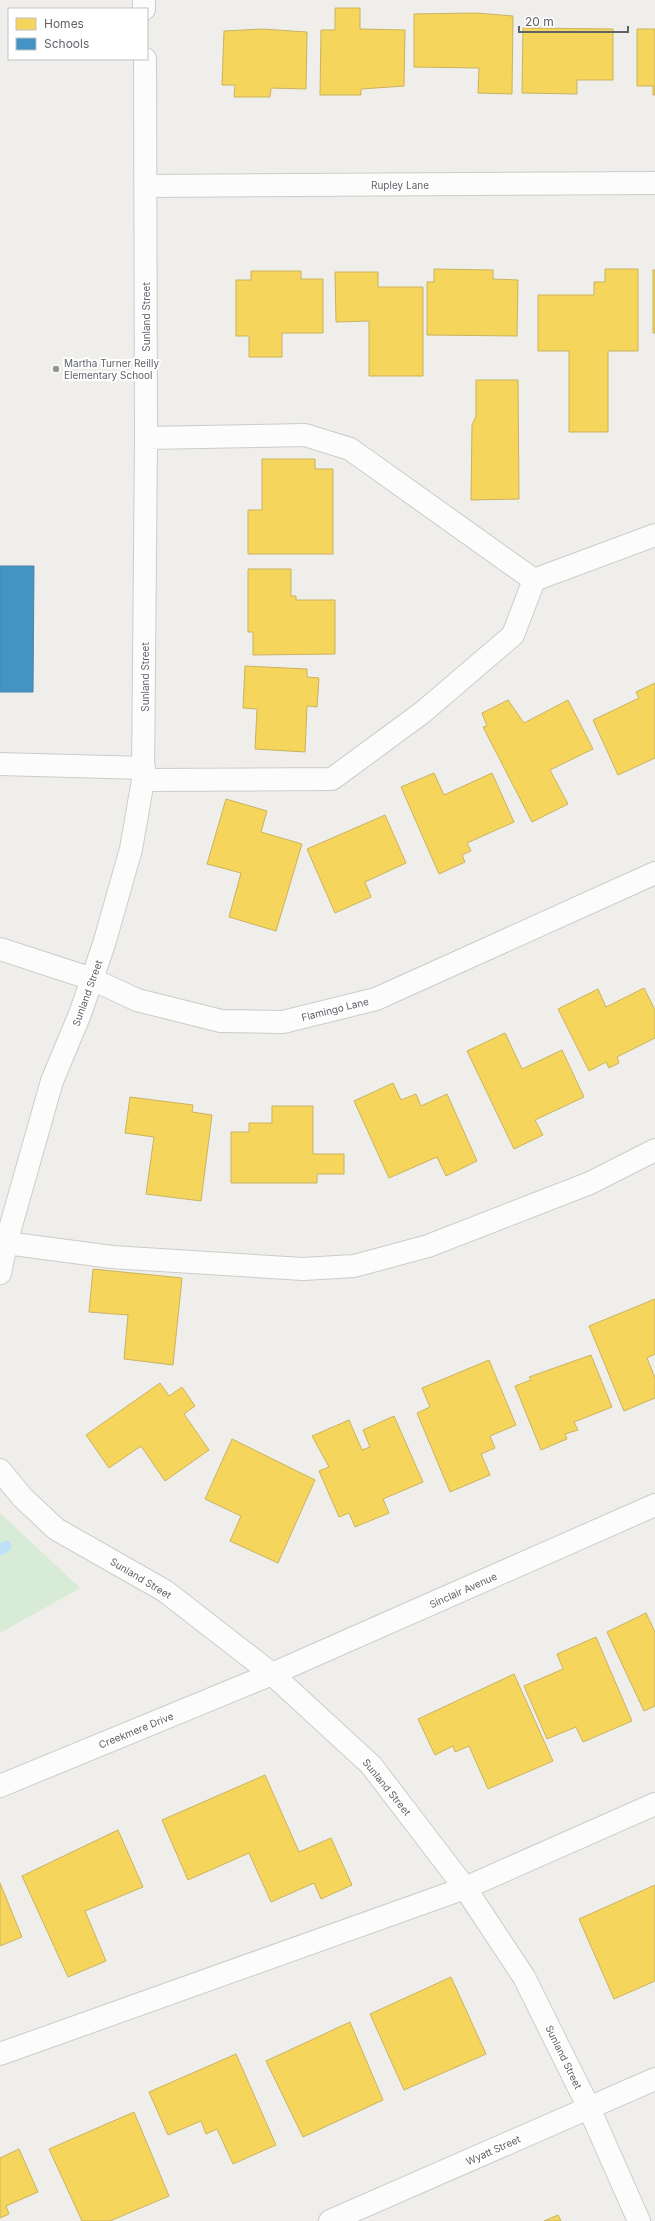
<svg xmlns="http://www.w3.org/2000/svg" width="655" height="2221" font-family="Inter,sans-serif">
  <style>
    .green { fill: #d8ebd6 }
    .homes { fill: #f6d55c; stroke: #c9b360 }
    .schools { fill: #4393c3; stroke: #4b85a8 }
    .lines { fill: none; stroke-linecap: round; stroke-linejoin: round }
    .stream { stroke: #bfe0f9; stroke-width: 11 }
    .minor-casing { stroke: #cbcccc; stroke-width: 24 }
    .minor { stroke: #fdfcfc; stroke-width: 22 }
    .poi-dot { fill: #919496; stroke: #fff; stroke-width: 1.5 }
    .labels { text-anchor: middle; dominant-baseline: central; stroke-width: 4; stroke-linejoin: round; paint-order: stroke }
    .street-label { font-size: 10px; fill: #5f6368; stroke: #fff }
    .poi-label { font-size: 10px; fill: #5f6368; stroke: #fff; text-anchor: start }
  </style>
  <rect width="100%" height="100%" fill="#efeeea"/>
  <path class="green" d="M 0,1513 L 80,1588 L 0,1633 Z"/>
  <path class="homes" d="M 335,8 L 360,8 L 360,29 L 405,30 L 404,86 L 361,89 L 361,95 L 320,95 L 321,30 L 335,30 Z
    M 476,13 L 513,16 L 512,94 L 478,93 L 479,68 L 414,67 L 414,14 Z
    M 523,28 L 613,29 L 613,80 L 577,80 L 577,94 L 522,93 Z
    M 262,29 L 307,32 L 306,89 L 271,88 L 270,97 L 234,97 L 235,85 L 222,85 L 224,31 Z
    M 637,29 L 655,29 L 655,95 L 653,95 L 653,86 L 637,86 Z
    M 434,269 L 493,270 L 493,279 L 518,280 L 517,336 L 427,335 L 427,282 L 434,282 Z
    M 605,269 L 638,269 L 638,351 L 608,351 L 608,432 L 569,432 L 569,351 L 538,351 L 538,295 L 594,295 L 594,282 L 605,282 Z
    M 653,270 L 655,270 L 655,333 L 653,333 Z
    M 251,271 L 301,271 L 301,279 L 323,279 L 323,333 L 282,333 L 282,357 L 249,357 L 249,336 L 236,336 L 236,280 L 251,280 Z
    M 335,272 L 378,272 L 378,287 L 423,287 L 423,376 L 369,376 L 369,321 L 336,322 Z
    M 476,380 L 518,380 L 519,499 L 471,500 L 472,425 L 476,416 Z
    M 262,459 L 315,459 L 315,469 L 333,469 L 333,554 L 248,554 L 248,510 L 262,510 Z
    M 248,569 L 291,569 L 291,596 L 296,596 L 296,600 L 335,600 L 335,654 L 253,655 L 253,632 L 248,632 Z
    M 245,666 L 307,669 L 307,677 L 319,678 L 317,707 L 307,706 L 305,752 L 255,749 L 257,709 L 243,708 Z
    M 655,683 L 655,758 L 618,775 L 593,720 L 639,698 L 636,692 Z
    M 508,700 L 524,723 L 568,700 L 593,749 L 550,770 L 568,804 L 532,822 L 483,727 L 487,726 L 482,713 Z
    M 434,773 L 444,795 L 492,773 L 514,822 L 467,843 L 471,851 L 462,855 L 465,862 L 439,874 L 401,787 Z
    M 226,799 L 267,811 L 261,832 L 302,844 L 276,931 L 229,917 L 241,873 L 207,864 Z
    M 385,815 L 406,863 L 365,882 L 371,897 L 335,913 L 307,849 Z
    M 644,988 L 655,1010 L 655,1038 L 617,1057 L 619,1063 L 609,1068 L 606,1062 L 589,1071 L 558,1009 L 598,989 L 606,1007 Z
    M 505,1033 L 522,1069 L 562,1050 L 584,1097 L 535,1120 L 543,1135 L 514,1149 L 467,1051 Z
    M 393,1083 L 401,1100 L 416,1094 L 421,1106 L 447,1094 L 477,1161 L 446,1176 L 437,1157 L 389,1178 L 354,1101 Z
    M 130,1097 L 193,1105 L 192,1112 L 212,1115 L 201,1201 L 146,1194 L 154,1137 L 125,1133 Z
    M 272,1106 L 313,1106 L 313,1154 L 344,1154 L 344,1174 L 317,1174 L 317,1183 L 231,1183 L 231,1132 L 249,1132 L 249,1123 L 272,1123 Z
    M 93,1269 L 182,1278 L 173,1365 L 124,1359 L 128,1315 L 89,1312 Z
    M 655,1299 L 655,1354 L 647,1358 L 655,1378 L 655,1398 L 624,1411 L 589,1326 Z
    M 591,1355 L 612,1407 L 574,1422 L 578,1430 L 565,1434 L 567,1439 L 541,1450 L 515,1386 L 531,1380 L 529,1377 Z
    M 489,1360 L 516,1425 L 490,1436 L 495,1448 L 481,1454 L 490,1475 L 450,1492 L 417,1413 L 430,1407 L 422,1388 Z
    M 160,1383 L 169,1396 L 182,1387 L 195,1406 L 184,1414 L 209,1450 L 165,1481 L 141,1446 L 109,1468 L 86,1435 Z
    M 394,1416 L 423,1482 L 383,1499 L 389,1513 L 355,1527 L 349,1513 L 339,1517 L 319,1471 L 329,1467 L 312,1436 L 349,1420 L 362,1450 L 370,1447 L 363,1430 Z
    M 232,1439 L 315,1480 L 278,1563 L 230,1541 L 241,1516 L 205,1499 Z
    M 646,1613 L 655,1632 L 655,1706 L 644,1711 L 607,1632 Z
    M 596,1637 L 632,1721 L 583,1742 L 576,1727 L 547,1739 L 524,1686 L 563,1669 L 557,1654 Z
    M 514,1674 L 553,1761 L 488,1789 L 469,1746 L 455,1752 L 453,1746 L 435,1755 L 418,1719 Z
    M 265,1775 L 299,1852 L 331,1838 L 352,1885 L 321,1899 L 314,1883 L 271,1902 L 249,1853 L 188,1880 L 162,1820 Z
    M 118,1830 L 143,1887 L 85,1911 L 106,1961 L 68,1977 L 22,1876 Z
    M 0,1883 L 22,1937 L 0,1946 Z
    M 655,1885 L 655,1981 L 614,1999 L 579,1919 Z
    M 451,1977 L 486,2054 L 404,2090 L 370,2014 Z
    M 350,2022 L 383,2100 L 303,2137 L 266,2061 Z
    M 236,2054 L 276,2145 L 233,2164 L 217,2129 L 206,2134 L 201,2121 L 168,2135 L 149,2092 Z
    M 134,2112 L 169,2196 L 110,2221 L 82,2221 L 49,2149 Z
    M 19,2149 L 38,2192 L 6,2206 L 9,2214 L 0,2218 L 0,2158 Z
    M 558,2215 L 561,2221 L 544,2221 Z"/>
  <path class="schools" d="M 0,566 L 34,566 L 33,692 L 0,692 Z"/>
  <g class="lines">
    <path class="stream" d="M 0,1550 L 6,1546"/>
    <g class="minor-casing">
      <path id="minor" d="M 144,0 L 144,9
        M 146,186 L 655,183
        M 146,438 L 305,435 L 350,449 L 534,580 L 655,535
        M 0,764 L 144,768
        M 143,780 L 332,779 L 423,712 L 513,635 L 534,580
        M 0,949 L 92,979 L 137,1000 L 221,1021 L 283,1022 L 376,999 L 655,873
        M 0,1239 L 6,1243 L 112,1257 L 303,1269 L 354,1266 L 428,1246 L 590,1183 L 655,1150
        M 0,1273 L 6,1243 L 52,1081 L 80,1014 L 104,944 L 131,849 L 143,780 L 146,438 L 145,59
        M 0,1470 L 22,1497 L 56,1529 L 165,1591 L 272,1674 L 371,1765 L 465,1888 L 524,1977 L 589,2108 L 639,2221
        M 0,1786 L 272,1674 L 655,1505
        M 0,2054 L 465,1888 L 655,1804
        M 330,2221 L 655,2079"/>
    </g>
    <use href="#minor" class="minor"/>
  </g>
  <circle class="poi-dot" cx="56" cy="369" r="4"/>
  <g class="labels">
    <g class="street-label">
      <text x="400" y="185">Rupley Lane</text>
      <text transform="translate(146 317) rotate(-90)">Sunland Street</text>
      <text transform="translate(145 677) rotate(-90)">Sunland Street</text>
      <text transform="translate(87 993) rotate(-70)">Sunland Street</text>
      <text transform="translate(335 1009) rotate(-14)">Flamingo Lane</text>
      <text transform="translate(141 1578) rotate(31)">Sunland Street</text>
      <text transform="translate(463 1590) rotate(-24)">Sinclair Avenue</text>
      <text transform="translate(136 1730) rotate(-22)">Creekmere Drive</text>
      <text transform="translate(387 1787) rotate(51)">Sunland Street</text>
      <text transform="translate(564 2057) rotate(64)">Sunland Street</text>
      <text transform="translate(493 2150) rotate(-24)">Wyatt Street</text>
    </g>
    <g class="poi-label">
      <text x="64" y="363">Martha Turner Reilly<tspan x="64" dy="12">Elementary School</tspan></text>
    </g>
  </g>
  <rect x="8" y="8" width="140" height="52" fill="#ffffff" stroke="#bfc1c3"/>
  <rect x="16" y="18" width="20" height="12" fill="#f6d55c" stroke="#bfc1c3"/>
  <text x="44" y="28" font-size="12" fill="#5f6368">Homes</text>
  <rect x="16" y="38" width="20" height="12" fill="#4393c3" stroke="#bfc1c3"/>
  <text x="44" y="48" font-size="12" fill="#5f6368">Schools</text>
  <path d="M519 26v6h109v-6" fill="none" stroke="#5f6368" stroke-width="2"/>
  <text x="525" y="26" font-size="12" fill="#5f6368" stroke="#ffffff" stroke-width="3" paint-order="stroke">20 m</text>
</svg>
